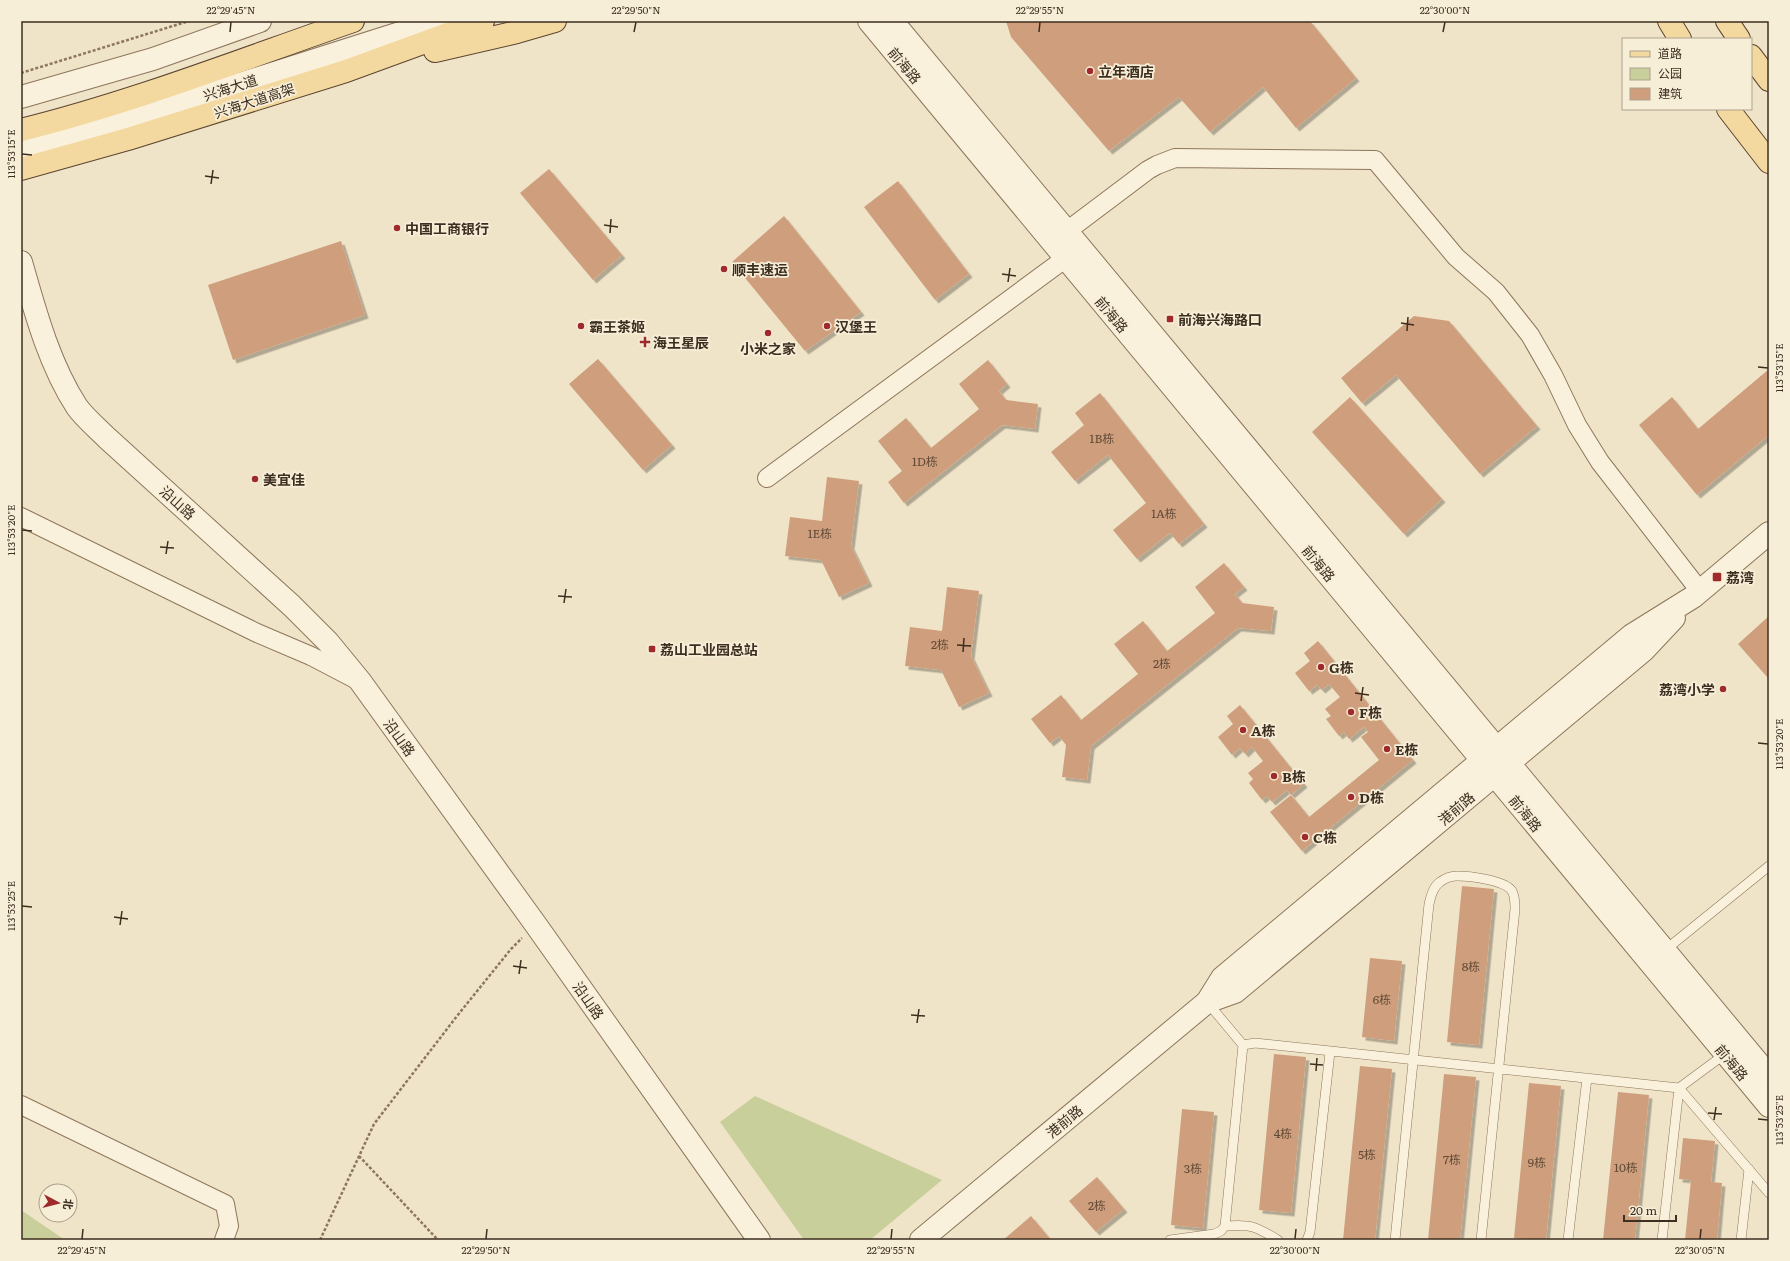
<svg xmlns="http://www.w3.org/2000/svg" width="1790" height="1261" font-family="Literata,'Noto Sans SC',serif">
  <style>
    .green { fill: #c9cf9b }
    .building { fill: #cf9f7d; filter: url(#shadow) }
    .lines { fill: none; stroke-linecap: round; stroke-linejoin: round }
    .service-casing { stroke: #8d765c; stroke-width: 10 }
    .minor-casing { stroke: #8d765c; stroke-width: 20 }
    .tertiary-casing { stroke: #8d765c; stroke-width: 24 }
    .primary-casing { stroke: #5b4430; stroke-width: 24 }
    .path { stroke: #8d765c; stroke-width: 2.5; stroke-dasharray: 3 2; stroke-linecap: butt }
    .service { stroke: #faf1dc; stroke-width: 9 }
    .minor { stroke: #faf1dc; stroke-width: 18 }
    .tertiary { stroke: #faf1dc; stroke-width: 22 }
    .primary { stroke: #f3d9a0; stroke-width: 22 }
    .ticks { fill: none; stroke: #3d2e20; stroke-width: 1.5 }
    .poi-dot { fill: #9e2a2b; stroke: #f7eed8; stroke-width: 1.5 }
    .labels { text-anchor: middle; dominant-baseline: central; stroke-width: 3.5; stroke-linejoin: round; paint-order: stroke }
    .number-label { font-size: 12px; fill: #624a37 }
    .street-label { font-size: 14px; fill: #3d2e20; stroke: #f7eed8 }
    .poi-label { font-size: 14px; font-weight: bold; fill: #3d2e20; stroke: #f7eed8; text-anchor: start }
    .neatline { fill: none; stroke: #3d2e20; stroke-width: 1.5 }
    .ticks-label { font-size: 10px; text-anchor: middle; fill: #3d2e20 }
  </style>
  <defs>
    <filter id="shadow"><feDropShadow dx="3.5" dy="3.5" stdDeviation="0" flood-color="#0004"/></filter>
  </defs>
  <rect width="100%" height="100%" fill="#f0e4c8"/>
  <path class="green" d="M 755,1096 L 942,1180 L 870,1240 L 804,1240 L 720,1122 Z
    M 21,1210 L 65,1240 L 21,1240 Z"/>
  <path class="building" d="M 1006,21 L 1310,21 L 1356,78 L 1296,128 L 1263,87 L 1210,132 L 1179,97 L 1109,151 L 1011,37 Z
    M 549,169 L 622,255 L 593,280 L 520,193 Z
    M 898,181 L 969,274 L 935,300 L 864,207 Z
    M 784,216 L 861,312 L 805,351 L 732,262 Z
    M 341,241 L 365,315 L 233,360 L 208,285 Z
    M 1414,316 L 1449,321 L 1537,426 L 1480,474 L 1396,375 L 1362,403 L 1341,378 Z
    M 598,359 L 672,445 L 643,470 L 569,384 Z
    M 988,360 L 1007,384 L 999,391 L 1006,400 L 1038,404 L 1035,429 L 1002,425 L 904,503 L 888,482 L 902,471 L 878,441 L 906,418 L 931,448 L 979,409 L 959,384 Z
    M 1769,369 L 1769,435 L 1697,495 L 1639,425 L 1672,397 L 1698,429 Z
    M 1100,393 L 1204,524 L 1179,544 L 1170,533 L 1137,559 L 1113,530 L 1146,503 L 1108,455 L 1075,481 L 1051,452 L 1084,425 L 1075,413 Z
    M 1350,397 L 1442,499 L 1404,534 L 1312,432 Z
    M 827,477 L 859,481 L 851,546 L 869,583 L 839,597 L 821,560 L 785,556 L 790,517 L 822,521 Z
    M 1224,563 L 1244,587 L 1235,594 L 1242,603 L 1274,607 L 1271,631 L 1238,628 L 1091,746 L 1087,780 L 1062,777 L 1066,745 L 1059,736 L 1050,743 L 1031,719 L 1061,695 L 1081,720 L 1138,674 L 1114,644 L 1143,621 L 1167,651 L 1215,613 L 1195,587 Z
    M 947,587 L 979,591 L 971,656 L 989,693 L 959,707 L 941,670 L 905,666 L 910,627 L 942,631 Z
    M 1769,616 L 1769,679 L 1738,644 Z
    M 1318,641 L 1413,760 L 1302,851 L 1270,812 L 1291,795 L 1309,817 L 1379,760 L 1361,737 L 1368,732 L 1364,727 L 1349,739 L 1344,732 L 1339,736 L 1326,719 L 1331,716 L 1325,709 L 1340,697 L 1329,684 L 1322,690 L 1317,685 L 1309,691 L 1295,673 L 1310,661 L 1304,653 Z
    M 1240,705 L 1304,784 L 1291,795 L 1287,790 L 1272,802 L 1267,796 L 1262,800 L 1249,783 L 1253,779 L 1248,773 L 1263,761 L 1252,747 L 1245,754 L 1240,748 L 1232,755 L 1218,737 L 1233,724 L 1227,716 Z
    M 1462,886 L 1494,889 L 1479,1045 L 1447,1042 Z
    M 1370,958 L 1402,961 L 1394,1041 L 1362,1037 Z
    M 1274,1054 L 1306,1057 L 1291,1213 L 1259,1210 Z
    M 1360,1066 L 1392,1069 L 1375,1240 L 1343,1240 Z
    M 1444,1074 L 1476,1077 L 1460,1240 L 1428,1240 Z
    M 1529,1083 L 1561,1086 L 1546,1240 L 1514,1238 Z
    M 1618,1092 L 1649,1095 L 1635,1240 L 1603,1240 Z
    M 1182,1109 L 1214,1112 L 1203,1228 L 1171,1225 Z
    M 1683,1138 L 1715,1141 L 1711,1182 L 1722,1183 L 1717,1240 L 1685,1240 L 1691,1180 L 1679,1179 Z
    M 1097,1177 L 1124,1209 L 1096,1232 L 1069,1201 Z
    M 1031,1216 L 1051,1240 L 1003,1240 Z"/>
  <g class="lines">
    <g class="service-casing">
      <path id="service" d="M 1664,951 L 1769,866
        M 1207,1002 L 1243,1045
        M 1679,1088 L 1769,1193
        M 1225,1226 C 1251,1224 1255,1226 1278,1240
        M 1170,1240 L 1214,1234 L 1221,1231 L 1225,1226 L 1243,1045 L 1255,1043 L 1679,1088 L 1725,1054
        M 1307,1240 L 1310,1232 L 1330,1052
        M 1395,1240 L 1429,904 C 1431,896 1433,887 1440,882 C 1444,879 1451,876 1457,876 C 1469,876 1505,880 1512,891 C 1515,896 1515,903 1515,909 L 1481,1240
        M 1568,1240 L 1587,1078
        M 1662,1240 L 1679,1088
        M 1741,1240 L 1749,1169"/>
    </g>
    <g class="minor-casing">
      <path id="minor" d="M 1067,231 L 1148,170 L 1157,165 L 1175,158 L 1375,160 L 1456,257 L 1496,292 L 1530,335 L 1553,375 L 1577,425 L 1600,462 L 1700,591
        M 767,478 L 1066,258
        M 21,517 L 257,633 L 311,656 L 357,680
        M 21,1105 L 225,1204 L 229,1226 L 224,1240"/>
    </g>
    <g class="tertiary-casing">
      <path id="tertiary" d="M 869,21 L 1769,1106
        M 892,21 L 1769,1076
        M 21,97 L 153,59 L 260,21
        M 21,151 L 79,135 L 438,21
        M 21,262 C 35,311 49,364 77,407 C 85,418 97,428 107,438 L 292,606 L 328,642 L 360,681 L 536,925 L 759,1240
        M 1207,1002 L 1235,992 L 1644,650 L 1674,618
        M 921,1240 L 1207,1002 L 1222,978 L 1632,635 L 1693,597 L 1769,533"/>
    </g>
    <g class="primary-casing">
      <path id="primary" d="M 1669,21 L 1680,39
        M 1727,21 L 1739,39
        M 435,51 L 517,32 L 555,21
        M 1751,56 L 1769,80
        M 1728,109 L 1769,162
        M 21,130 C 134,102 243,59 353,21
        M 21,169 L 128,139 L 346,71 L 483,21"/>
    </g>
    <path class="path" d="M 21,73 L 189,21
      M 359,1156 L 438,1240
      M 320,1240 L 374,1124 L 457,1016 L 511,949 L 522,938"/>
    <use href="#service" class="service"/>
    <use href="#minor" class="minor"/>
    <use href="#tertiary" class="tertiary"/>
    <use href="#primary" class="primary"/>
  </g>
  <path class="ticks" d="M 230,32 L 231,22M 634,32 L 636,22M 1039,32 L 1040,22M 1443,32 L 1445,22M 22,154 L 32,155M 205,176 L 219,178M 211,184 L 213,170M 604,225 L 618,227M 610,233 L 611,219M 1002,274 L 1016,276M 1008,282 L 1010,268M 1401,323 L 1414,325M 1407,331 L 1408,317M 1758,367 L 1768,368M 22,530 L 32,531M 160,547 L 174,548M 166,554 L 168,541M 558,596 L 572,597M 564,603 L 566,589M 957,645 L 971,646M 963,652 L 964,638M 1355,693 L 1369,695M 1361,701 L 1363,687M 1758,743 L 1768,744M 22,906 L 32,907M 114,917 L 128,919M 120,925 L 122,911M 513,966 L 527,968M 519,974 L 521,960M 911,1015 L 925,1016M 917,1023 L 919,1009M 1310,1064 L 1323,1065M 1316,1071 L 1317,1058M 1708,1113 L 1722,1114M 1758,1119 L 1768,1120M 1714,1120 L 1716,1107M 82,1239 L 83,1229M 486,1239 L 487,1229M 891,1239 L 892,1229M 1295,1239 L 1296,1229M 1700,1239 L 1701,1229"/>
  <g class="poi-dot">
    <circle cx="1090" cy="71" r="4"/>
    <circle cx="397" cy="228" r="4"/>
    <circle cx="724" cy="269" r="4"/>
    <rect x="1166" y="315" width="8" height="8" rx="2"/>
    <circle cx="581" cy="326" r="4"/>
    <circle cx="827" cy="326" r="4"/>
    <circle cx="768" cy="333" r="4"/>
    <path d="M643 336h4v4h4v4h-4v4h-4v-4h-4v-4h4z"/>
    <circle cx="255" cy="479" r="4"/>
    <rect x="1712" y="572" width="10" height="10" rx="2"/>
    <rect x="648" y="645" width="8" height="8" rx="2"/>
    <circle cx="1321" cy="667" r="4"/>
    <circle cx="1723" cy="689" r="4"/>
    <circle cx="1351" cy="712" r="4"/>
    <circle cx="1243" cy="730" r="4"/>
    <circle cx="1387" cy="749" r="4"/>
    <circle cx="1274" cy="776" r="4"/>
    <circle cx="1351" cy="797" r="4"/>
    <circle cx="1305" cy="837" r="4"/>
  </g>
  <g class="labels">
    <g class="number-label">
      <text x="1102" y="438">1B栋</text>
      <text x="925" y="461">1D栋</text>
      <text x="1164" y="513">1A栋</text>
      <text x="820" y="533">1E栋</text>
      <text x="940" y="644">2栋</text>
      <text x="1162" y="663">2栋</text>
      <text x="1471" y="966">8栋</text>
      <text x="1382" y="999">6栋</text>
      <text x="1283" y="1133">4栋</text>
      <text x="1367" y="1154">5栋</text>
      <text x="1452" y="1159">7栋</text>
      <text x="1537" y="1162">9栋</text>
      <text x="1626" y="1167">10栋</text>
      <text x="1193" y="1168">3栋</text>
      <text x="1097" y="1205">2栋</text>
    </g>
    <g class="street-label">
      <text transform="translate(905 65) rotate(50)">前海路</text>
      <text transform="translate(230 87) rotate(-18)">兴海大道</text>
      <text transform="translate(254 100) rotate(-18)">兴海大道高架</text>
      <text transform="translate(1112 314) rotate(50)">前海路</text>
      <text transform="translate(178 502) rotate(42)">沿山路</text>
      <text transform="translate(1319 563) rotate(50)">前海路</text>
      <text transform="translate(400 737) rotate(54)">沿山路</text>
      <text transform="translate(1456 808) rotate(-41)">港前路</text>
      <text transform="translate(1526 813) rotate(51)">前海路</text>
      <text transform="translate(589 1000) rotate(55)">沿山路</text>
      <text transform="translate(1732 1062) rotate(50)">前海路</text>
      <text transform="translate(1064 1121) rotate(-40)">港前路</text>
    </g>
    <g class="poi-label">
      <text x="1098" y="71">立年酒店</text>
      <text x="405" y="228">中国工商银行</text>
      <text x="732" y="269">顺丰速运</text>
      <text x="1178" y="319">前海兴海路口</text>
      <text x="589" y="326">霸王茶姬</text>
      <text x="835" y="326">汉堡王</text>
      <text x="653" y="342">海王星辰</text>
      <text x="768" y="348" text-anchor="middle">小米之家</text>
      <text x="263" y="479">美宜佳</text>
      <text x="1726" y="577">荔湾</text>
      <text x="660" y="649">荔山工业园总站</text>
      <text x="1329" y="667">G栋</text>
      <text x="1715" y="689" text-anchor="end">荔湾小学</text>
      <text x="1359" y="712">F栋</text>
      <text x="1251" y="730">A栋</text>
      <text x="1395" y="749">E栋</text>
      <text x="1282" y="776">B栋</text>
      <text x="1359" y="797">D栋</text>
      <text x="1313" y="837">C栋</text>
    </g>
  </g>
  <rect width="1790" height="1261" fill="none" stroke="#f7eed8" stroke-width="44"/>
  <rect x="1622" y="38" width="130" height="72" fill="#f7eed8" stroke="#ada18e"/>
  <rect x="1630" y="51" width="20" height="6" fill="#f3d9a0" stroke="#ada18e"/>
  <text x="1658" y="58" font-size="12" fill="#3d2e20">道路</text>
  <rect x="1630" y="68" width="20" height="12" fill="#c9cf9b" stroke="#ada18e"/>
  <text x="1658" y="78" font-size="12" fill="#3d2e20">公园</text>
  <rect x="1630" y="88" width="20" height="12" fill="#cf9f7d" stroke="#ada18e"/>
  <text x="1658" y="98" font-size="12" fill="#3d2e20">建筑</text>
  <g transform="translate(58 1203) rotate(97)"><circle r="19" fill="#f7eed8" stroke="#ada18e"/>
  <path d="M0-3L7 15L0 10L-7 15Z" fill="#9e2a2b"/>
  <text y="-6" font-size="11" font-weight="bold" text-anchor="middle" fill="#3d2e20">北</text>
  </g>
  <path d="M1624 1215v6h52v-6" fill="none" stroke="#3d2e20" stroke-width="2"/>
  <text x="1630" y="1215" font-size="12" fill="#3d2e20" stroke="#f7eed8" stroke-width="3" paint-order="stroke">20 m</text>
  <rect x="22" y="22" width="1746" height="1217" class="neatline"/>
  <g class="ticks-label">
    <text x="231" y="14">22°29'45"N</text>
    <text x="636" y="14">22°29'50"N</text>
    <text x="1040" y="14">22°29'55"N</text>
    <text x="1445" y="14">22°30'00"N</text>
    <text transform="translate(11 154) rotate(-90)" y="4">113°53'15"E</text>
    <text transform="translate(1779 368) rotate(-90)" y="4">113°53'15"E</text>
    <text transform="translate(11 530) rotate(-90)" y="4">113°53'20"E</text>
    <text transform="translate(1779 744) rotate(-90)" y="4">113°53'20"E</text>
    <text transform="translate(11 906) rotate(-90)" y="4">113°53'25"E</text>
    <text transform="translate(1779 1120) rotate(-90)" y="4">113°53'25"E</text>
    <text x="82" y="1254">22°29'45"N</text>
    <text x="486" y="1254">22°29'50"N</text>
    <text x="891" y="1254">22°29'55"N</text>
    <text x="1295" y="1254">22°30'00"N</text>
    <text x="1700" y="1254">22°30'05"N</text>
  </g>
</svg>
